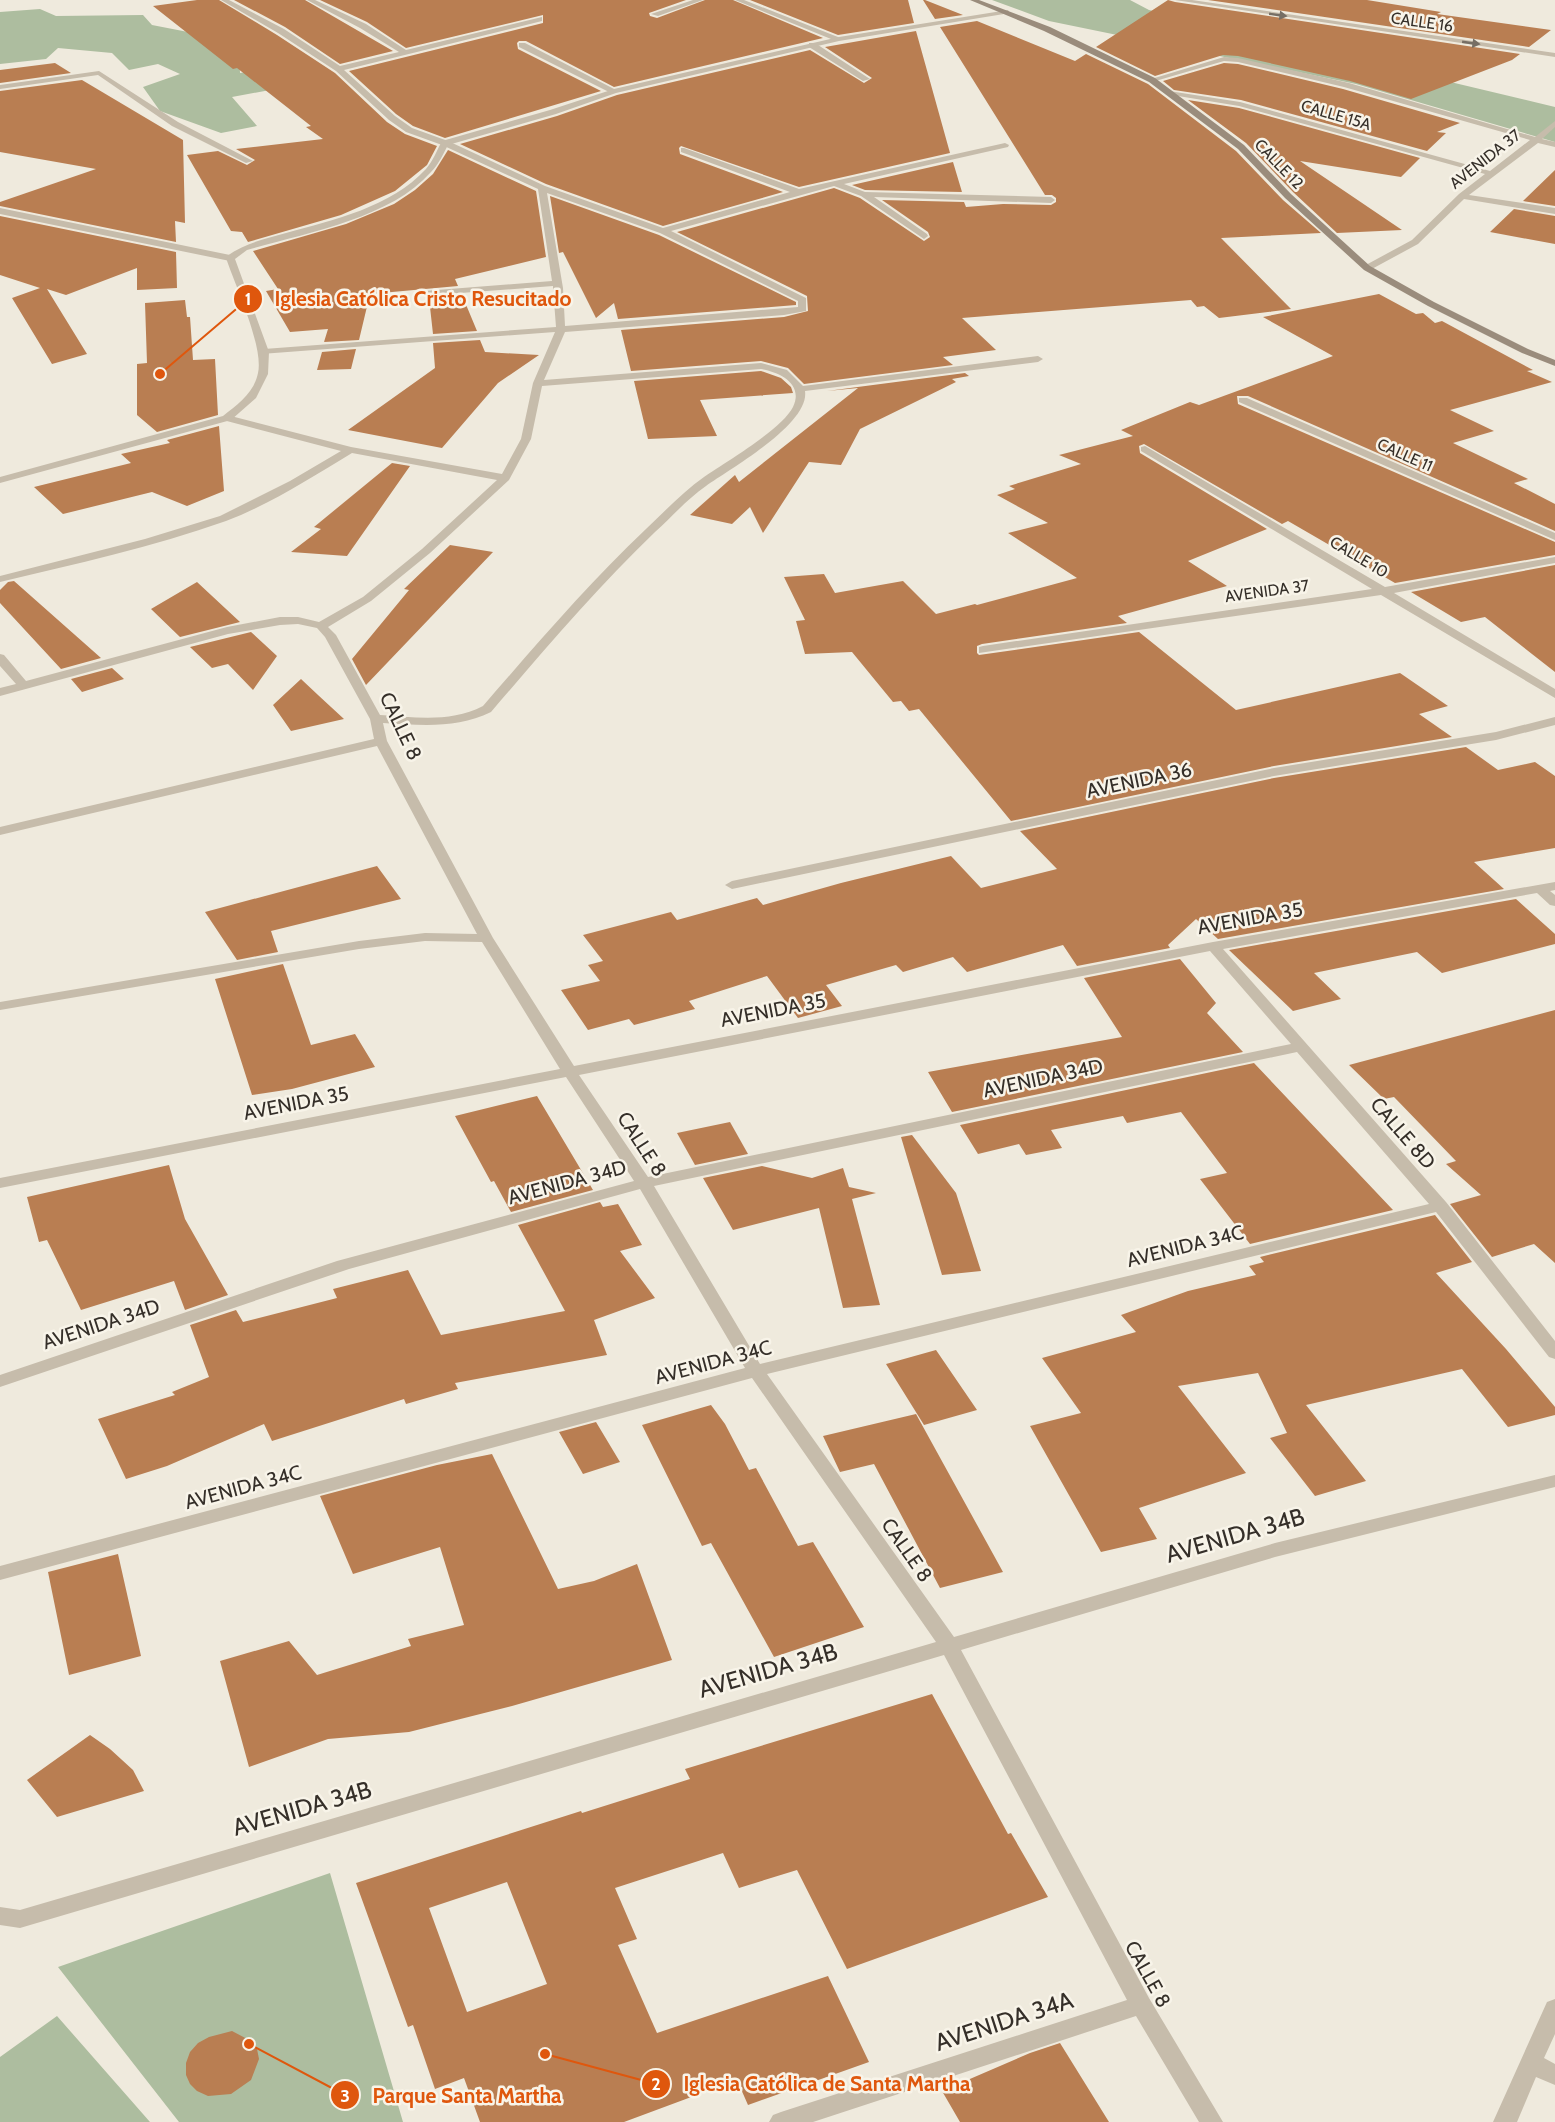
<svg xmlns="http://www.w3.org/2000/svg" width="1555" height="2122" font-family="Cabin,sans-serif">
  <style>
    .green { fill: #adbd9f }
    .building { fill: #b97e52; fill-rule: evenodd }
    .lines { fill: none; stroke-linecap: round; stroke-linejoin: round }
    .minor { fill: #c6bcab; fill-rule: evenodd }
    .tertiary { fill: #c6bcab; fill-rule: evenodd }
    .secondary { fill: #9a8c7c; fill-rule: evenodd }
    .oneway { fill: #766e64 }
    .labels { text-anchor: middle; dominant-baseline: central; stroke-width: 5; stroke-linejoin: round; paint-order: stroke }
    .far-street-label { font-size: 16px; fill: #352f29; stroke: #f8f4e9 }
    .street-label { font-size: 20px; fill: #352f29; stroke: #f8f4e9 }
    .near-street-label { font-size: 24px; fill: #352f29; stroke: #f8f4e9 }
    .leader { fill: none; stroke: #df570d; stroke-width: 2 }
    .callout-dot { fill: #df570d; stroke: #f8f4e9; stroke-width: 2 }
    .mark-label { font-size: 18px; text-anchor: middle; font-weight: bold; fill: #fff }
    .callout-label { font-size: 21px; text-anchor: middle; font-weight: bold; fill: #df570d; stroke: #f8f4e9; stroke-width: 5; stroke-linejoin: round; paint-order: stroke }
  </style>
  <rect width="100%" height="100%" fill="#efeadd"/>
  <path class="green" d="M 992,0 L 1130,0 L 1149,10 L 1555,107 L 1555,142 L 1356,84 L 1049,21 Z
    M 40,9 L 56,16 L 143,15 L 152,25 L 188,32 L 239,50 L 240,73 L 291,65 L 313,82 L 232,97 L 257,126 L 221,133 L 160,111 L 143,87 L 180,74 L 158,64 L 129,70 L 112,53 L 58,48 L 46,59 L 0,64 L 0,12 Z
    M 330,1873 L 403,2122 L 179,2122 L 58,1967 Z
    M 57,2016 L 150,2122 L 0,2122 L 0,2057 Z"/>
  <path class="building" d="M 197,0 L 219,0 L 277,35 L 335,73 L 387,122 L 405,134 L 437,146 L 427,165 L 395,191 L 341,215 L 248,242 L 242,232 L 231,231 L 187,155 L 218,151 L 247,165 L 255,160 L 236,149 L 323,139 L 306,127 L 311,126 L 237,68 L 233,69 L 153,6 Z
    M 234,0 L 305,0 L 393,51 L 340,64 L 285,27 Z
    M 320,0 L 686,0 L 649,13 L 650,16 L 657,18 L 705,0 L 733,0 L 823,38 L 614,87 L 526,41 L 519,41 L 517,43 L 518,49 L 601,91 L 445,138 L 413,126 L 396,114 L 349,71 L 543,23 L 543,15 L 406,48 L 367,22 Z
    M 750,0 L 908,0 L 914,23 L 838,35 Z
    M 923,0 L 925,0 L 963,15 L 935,19 Z
    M 1168,0 L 1175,2 L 1520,54 L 1512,60 L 1411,99 L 1350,81 L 1238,56 L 1223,55 L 1155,76 L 1096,47 Z
    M 1208,0 L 1367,0 L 1441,12 L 1437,14 L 1551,30 L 1529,47 Z
    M 977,21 L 1075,61 L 1086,54 L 1148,84 L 1236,151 L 1283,200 L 1321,233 L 1221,238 L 1291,309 L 1219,318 L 1204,306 L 1197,307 L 1191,300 L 962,318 L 996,350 L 943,357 L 953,365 L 804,384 L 788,368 L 761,361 L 631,371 L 621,330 L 784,317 L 808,311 L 807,296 L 677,232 L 834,188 L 860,198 L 924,241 L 930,237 L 928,232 L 882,200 L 964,202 L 966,207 L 1003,204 L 1051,205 L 1056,202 L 1056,198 L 1052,195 L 1045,195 L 940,27 Z
    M 916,31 L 950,153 L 799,187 L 681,146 L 679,148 L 680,154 L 783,192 L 663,226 L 546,184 L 460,144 L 557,116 L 617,95 L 810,50 L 864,83 L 872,78 L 825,47 Z
    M 55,63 L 71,73 L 0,83 L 0,70 Z
    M 1224,63 L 1238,64 L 1343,89 L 1460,123 L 1437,132 L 1446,133 L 1427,151 L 1241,100 L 1174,90 L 1163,81 Z
    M 82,80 L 183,140 L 185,223 L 175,221 L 176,242 L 0,206 L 0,202 L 96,169 L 0,152 L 0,91 Z
    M 1188,100 L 1239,108 L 1420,158 L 1401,177 L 1300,161 L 1402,230 L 1337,233 L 1293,192 L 1246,143 Z
    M 448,150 L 536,191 L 546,257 L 455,279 L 458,286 L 370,294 L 359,340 L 324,342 L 328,329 L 290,332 L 266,291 L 278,289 L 253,251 L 346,224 L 394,204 L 415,190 L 433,174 Z
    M 953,162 L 962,192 L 865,190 L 852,185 Z
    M 1555,170 L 1555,206 L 1523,201 Z
    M 550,196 L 659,235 L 796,302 L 796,305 L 618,319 L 614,303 L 596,318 L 563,252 L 559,253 Z
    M 1514,209 L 1555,216 L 1555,244 L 1490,232 Z
    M 0,216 L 176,252 L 177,288 L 137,290 L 137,268 L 66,295 L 47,289 L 87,354 L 52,364 L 12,298 L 40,288 L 0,275 Z
    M 1379,294 L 1416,314 L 1423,313 L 1435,323 L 1442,321 L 1533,370 L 1527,371 L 1552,382 L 1450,410 L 1494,431 L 1453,443 L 1528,479 L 1514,483 L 1555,504 L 1555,531 L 1248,396 L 1237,396 L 1238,404 L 1555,542 L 1555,555 L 1395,583 L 1288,521 L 1282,524 L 1144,444 L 1139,446 L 1140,453 L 1267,529 L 1188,561 L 1227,586 L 1118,616 L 1127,623 L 982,644 L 977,646 L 977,653 L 979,655 L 1139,632 L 1236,710 L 1400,673 L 1448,706 L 1419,714 L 1452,737 L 1274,766 L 1011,821 L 919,709 L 909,711 L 901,701 L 893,702 L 852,652 L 805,654 L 796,621 L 805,620 L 784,577 L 824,574 L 835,593 L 903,581 L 936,614 L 975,604 L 977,605 L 1077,578 L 1008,533 L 1048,523 L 997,495 L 1015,489 L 1009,486 L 1081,464 L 1059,455 L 1133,436 L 1121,430 L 1190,402 L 1199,405 L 1333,356 L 1263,317 Z
    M 462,295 L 477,331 L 433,334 L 429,298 Z
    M 185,300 L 187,317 L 190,317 L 193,360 L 215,359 L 218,415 L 157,432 L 137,415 L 137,364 L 147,363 L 145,303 Z
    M 480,340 L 485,352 L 539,355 L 498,383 L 442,448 L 348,430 L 435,368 L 433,343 Z
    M 356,349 L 351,369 L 317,370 L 322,352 Z
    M 761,371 L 781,378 L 791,387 L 793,393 L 700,400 L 717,436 L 648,439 L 634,381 Z
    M 965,373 L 969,376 L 952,379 L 956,382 L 860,429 L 841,465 L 809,462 L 763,533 L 750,507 L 732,524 L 690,515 L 735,475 L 739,482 L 858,388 L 827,391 Z
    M 219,426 L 224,491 L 187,506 L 152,492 L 63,514 L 34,487 L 131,463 L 121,454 L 170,443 L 167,440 Z
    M 392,463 L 410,466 L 347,556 L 291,552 L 321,529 L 314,527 Z
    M 450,545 L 493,552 L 366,685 L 352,659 L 409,590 L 404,589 Z
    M 1555,565 L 1555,672 L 1485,617 L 1461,622 L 1411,592 Z
    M 14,581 L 101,658 L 61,669 L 0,603 L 0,590 L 8,582 Z
    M 197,582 L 240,622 L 180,637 L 151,609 Z
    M 251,632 L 277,656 L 253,690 L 228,664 L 212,668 L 190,647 Z
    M 112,668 L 124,679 L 82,692 L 71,679 Z
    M 301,679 L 318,695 L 344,719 L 291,731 L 273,705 Z
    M 1466,747 L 1498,770 L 1535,762 L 1555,776 L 1555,848 L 1474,862 L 1504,889 L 1218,939 L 1196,919 L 1168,945 L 1170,948 L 1077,966 L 1063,945 L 967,972 L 953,957 L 903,972 L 896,965 L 826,985 L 842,1006 L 798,1018 L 767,976 L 689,1001 L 695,1009 L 634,1025 L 629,1019 L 588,1030 L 561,990 L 600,981 L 588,965 L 603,961 L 583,935 L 671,912 L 677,920 L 757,898 L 763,905 L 841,883 L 951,856 L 981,888 L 1057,869 L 1020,831 L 1274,778 Z
    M 377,866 L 401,899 L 271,931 L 278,952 L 237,960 L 205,912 Z
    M 1516,899 L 1555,934 L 1555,944 L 1442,973 L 1417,952 L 1314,973 L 1341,999 L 1293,1011 L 1229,950 Z
    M 1180,959 L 1216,1003 L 1207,1013 L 1243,1052 L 952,1112 L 928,1072 L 1122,1037 L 1084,978 Z
    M 283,964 L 311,1045 L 355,1034 L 375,1067 L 292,1089 L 252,1095 L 215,979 Z
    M 1555,1010 L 1555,1263 L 1534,1244 L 1492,1257 L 1450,1204 L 1481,1195 L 1446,1164 L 1456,1161 L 1394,1097 L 1384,1099 L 1349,1065 Z
    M 1254,1063 L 1393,1210 L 1250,1244 L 1200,1179 L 1227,1173 L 1181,1112 L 1127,1123 L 1123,1116 L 1051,1130 L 1062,1148 L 1026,1155 L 1019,1144 L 978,1154 L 960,1125 Z
    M 537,1096 L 593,1190 L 511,1212 L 494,1181 L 491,1182 L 455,1116 Z
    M 730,1122 L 748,1154 L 695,1165 L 677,1133 Z
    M 912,1135 L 956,1193 L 981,1271 L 942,1275 L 901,1137 Z
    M 169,1165 L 185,1219 L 228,1295 L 185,1310 L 174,1281 L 81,1310 L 47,1240 L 39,1242 L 27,1197 Z
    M 762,1166 L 812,1178 L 843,1168 L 849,1187 L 876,1193 L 852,1199 L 880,1305 L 843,1308 L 819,1208 L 733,1230 L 703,1178 Z
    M 600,1202 L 603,1207 L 618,1204 L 642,1245 L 620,1251 L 655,1298 L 594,1320 L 607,1355 L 455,1383 L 458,1389 L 406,1404 L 404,1399 L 272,1441 L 264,1424 L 167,1466 L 126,1479 L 98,1419 L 175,1395 L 172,1392 L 209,1377 L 190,1325 L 236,1310 L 243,1322 L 337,1298 L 333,1289 L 408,1270 L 441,1335 L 565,1311 L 518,1225 Z
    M 1435,1215 L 1472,1262 L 1436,1273 L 1506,1349 L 1555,1407 L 1555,1415 L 1508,1427 L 1462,1369 L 1306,1405 L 1366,1481 L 1315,1496 L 1270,1438 L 1287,1433 L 1258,1373 L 1178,1386 L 1246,1473 L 1139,1508 L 1157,1539 L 1101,1552 L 1030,1426 L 1081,1413 L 1042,1358 L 1136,1332 L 1121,1315 L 1188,1291 L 1256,1275 L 1249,1266 L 1264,1262 L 1260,1257 Z
    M 936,1350 L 977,1410 L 924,1425 L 886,1364 Z
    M 711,1405 L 725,1424 L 749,1470 L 756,1468 L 798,1546 L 813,1542 L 864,1627 L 774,1657 L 711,1543 L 702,1546 L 642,1425 Z
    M 916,1414 L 1003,1572 L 940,1588 L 874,1464 L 840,1472 L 823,1436 Z
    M 596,1422 L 620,1462 L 583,1474 L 559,1432 Z
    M 492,1454 L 558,1589 L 594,1581 L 637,1564 L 672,1660 L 512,1706 L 409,1732 L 328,1739 L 249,1767 L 220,1661 L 289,1641 L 317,1675 L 411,1646 L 408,1639 L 464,1625 L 440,1547 L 353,1574 L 320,1496 L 437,1465 Z
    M 118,1554 L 141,1656 L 69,1675 L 48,1572 Z
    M 932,1694 L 1008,1834 L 1011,1833 L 1048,1897 L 847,1969 L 797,1870 L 739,1888 L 723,1853 L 615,1888 L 637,1939 L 618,1945 L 657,2033 L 828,1976 L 869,2062 L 748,2105 L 737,2080 L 624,2122 L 480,2122 L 464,2078 L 435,2089 L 413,2025 L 408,2027 L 356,1883 L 581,1811 L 582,1813 L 690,1779 L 685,1769 ZM 507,1882 L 547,1984 L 467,2012 L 429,1908 Z
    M 90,1735 L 110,1749 L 133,1770 L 144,1791 L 57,1817 L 27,1780 Z
    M 232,2031 L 251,2041 L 257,2049 L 259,2059 L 251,2080 L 231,2094 L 208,2096 L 197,2091 L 190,2084 L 186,2075 L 186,2063 L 190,2052 L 198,2043 L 209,2037 Z
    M 1060,2043 L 1109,2122 L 960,2122 L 942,2091 L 1030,2053 Z"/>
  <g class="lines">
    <path class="minor" d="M 221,0 L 229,0 L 284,29 L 340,66 L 399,52 L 360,28 L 307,0 L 315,0 L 366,24 L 406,50 L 542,17 L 542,21 L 344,70 L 395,116 L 412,128 L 448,141 L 545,186 L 663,228 L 790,192 L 681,152 L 681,148 L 684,148 L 799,189 L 1005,143 L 1009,145 L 1008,147 L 844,184 L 865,192 L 1051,197 L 1055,200 L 1051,203 L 874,197 L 927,234 L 928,236 L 924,239 L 861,196 L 834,186 L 671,231 L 806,298 L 806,311 L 784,315 L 565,332 L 544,380 L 761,363 L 787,370 L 803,386 L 1038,356 L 1043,359 L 1038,362 L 805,391 C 810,424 730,469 706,486 C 687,499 672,517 655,532 C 597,588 544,650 491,712 C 457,729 421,725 383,723 L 387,741 L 493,938 L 574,1066 L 1213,942 L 1555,882 L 1555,890 L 1550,891 L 1555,895 L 1555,906 L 1550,905 L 1537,893 L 1223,949 L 1446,1202 L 1555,1341 L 1555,1359 L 1549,1357 L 1436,1212 L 767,1374 L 954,1637 L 1275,1543 L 1555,1475 L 1555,1487 L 1275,1557 L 961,1650 L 1149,1998 L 1223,2122 L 1199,2122 L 1136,2016 L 813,2122 L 769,2122 L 773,2115 L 781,2112 L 1127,2000 L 944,1655 L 20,1928 L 0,1925 L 0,1907 L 20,1910 L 936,1642 L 752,1378 L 0,1580 L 0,1566 L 745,1368 L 640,1189 L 349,1269 L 0,1387 L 0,1375 L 337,1261 L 634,1181 L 566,1077 L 0,1188 L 0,1178 L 560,1069 L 482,942 L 425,941 L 359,949 L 0,1010 L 0,1002 L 359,941 L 425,933 L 477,934 L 377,746 L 0,835 L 0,827 L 374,739 L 370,719 L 325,637 L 317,628 L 298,624 L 280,625 L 228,634 L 0,696 L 0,688 L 16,684 L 0,666 L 0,654 L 4,655 L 26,681 L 227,627 L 280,617 L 298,617 L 319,622 L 363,597 L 422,549 L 497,480 L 352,453 C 312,477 269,505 226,521 C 153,547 75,564 0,582 L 0,576 L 145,539 L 220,516 L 290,481 L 341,451 L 223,420 L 222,418 L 227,415 L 351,447 L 502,474 L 521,439 L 533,383 L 555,332 L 261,354 L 259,352 L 264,349 L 556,327 L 553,288 L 553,286 L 421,296 L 419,294 L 424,291 L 552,281 L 538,189 L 442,145 L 406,132 L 389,120 L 336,71 L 278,33 ZM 547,193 L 660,233 L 798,301 L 798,307 L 565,326 L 563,288 ZM 761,369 C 780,372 804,384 793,407 C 782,429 726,462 704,477 C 683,492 665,511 646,529 C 588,584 535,646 483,706 C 450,723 415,717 380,715 L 336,635 L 328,627 L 371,601 L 430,553 L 509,480 L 531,439 L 542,386 ZM 1210,951 L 1291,1044 L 648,1177 L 579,1075 ZM 1297,1052 L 1429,1204 L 760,1364 L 654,1186 Z
      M 693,0 L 703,0 L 658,16 L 651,14 Z
      M 735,0 L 744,0 L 843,39 L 836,41 Z
      M 1175,0 L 1192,0 L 1555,53 L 1555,57 Z
      M 519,43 L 525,43 L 618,91 L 611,93 L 519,47 Z
      M 809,43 L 815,43 L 870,79 L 863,81 L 809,47 Z
      M 1224,57 L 1238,58 L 1349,83 L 1535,137 L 1555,121 L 1555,127 L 1542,139 L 1555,142 L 1555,147 L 1538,143 L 1469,195 L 1555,208 L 1555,214 L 1464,199 L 1418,244 L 1370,270 L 1364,270 L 1364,266 L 1412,240 L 1459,194 L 1485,174 L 1239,106 L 1172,95 L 1168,93 L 1169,91 L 1240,102 L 1490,171 L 1530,140 L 1344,87 L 1238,62 L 1224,61 L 1152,82 L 1148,80 Z
      M 99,71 L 178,122 L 253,161 L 246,163 L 172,126 L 98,75 L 0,89 L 0,85 Z
      M 0,208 L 230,255 L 234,258 L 230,261 L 0,214 Z
      M 1239,398 L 1247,398 L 1555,533 L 1555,540 L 1239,402 Z
      M 1145,446 L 1385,587 L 1555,557 L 1555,563 L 1394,593 L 1555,689 L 1555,698 L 1381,595 L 979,653 L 979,647 L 983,646 L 1372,589 L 1141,451 L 1141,447 Z
      M 1555,717 L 1555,725 L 1496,740 L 1274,776 L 732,889 L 725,885 L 732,881 L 1274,768 L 1496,732 Z
      M 1555,1999 L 1555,2034 L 1544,2058 L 1555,2064 L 1555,2085 L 1536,2077 L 1517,2122 L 1493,2122 L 1547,2002 Z"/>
    <path class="tertiary" d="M 1008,10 L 1010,13 L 839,41 L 616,93 L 556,114 L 448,145 C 443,154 439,164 431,172 C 390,219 305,233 247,250 L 235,259 L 269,352 L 268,374 L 256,398 L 231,420 L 0,483 L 0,477 L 223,416 C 238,404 254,393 258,373 C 264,347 235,285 226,258 L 227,256 C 245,243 265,239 286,233 C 334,220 391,207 426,169 C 433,161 437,150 442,141 L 550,110 L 614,89 L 839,37 Z"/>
    <path class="secondary" d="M 970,0 L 979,0 L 1050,27 L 1155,78 L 1244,145 L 1291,194 L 1370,266 L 1434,302 L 1528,349 L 1555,360 L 1555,366 L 1522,353 L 1428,306 L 1364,270 L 1285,198 L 1238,149 L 1149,82 L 1044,31 Z"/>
  </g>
  <defs><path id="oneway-solid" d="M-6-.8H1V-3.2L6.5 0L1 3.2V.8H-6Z" transform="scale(1.5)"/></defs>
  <g class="oneway">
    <use href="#oneway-solid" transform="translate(1278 15) rotate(8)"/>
    <use href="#oneway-solid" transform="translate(1471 43) rotate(8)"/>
  </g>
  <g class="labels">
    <g class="far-street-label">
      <text transform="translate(1422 22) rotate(8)">CALLE 16</text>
      <text transform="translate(1336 115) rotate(16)">CALLE 15A</text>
      <text transform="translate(1485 159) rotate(-38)">AVENIDA 37</text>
      <text transform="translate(1279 164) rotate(46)">CALLE 12</text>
      <text transform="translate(1405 455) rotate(24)">CALLE 11</text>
      <text transform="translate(1359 557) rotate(31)">CALLE 10</text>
      <text transform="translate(1267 591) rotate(-8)">AVENIDA 37</text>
    </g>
    <g class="street-label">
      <text transform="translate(401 726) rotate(65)">CALLE 8</text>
      <text transform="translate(1139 780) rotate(-12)">AVENIDA 36</text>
      <text transform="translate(1250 918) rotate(-10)">AVENIDA 35</text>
      <text transform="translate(773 1010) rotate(-11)">AVENIDA 35</text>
      <text transform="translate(1043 1078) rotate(-12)">AVENIDA 34D</text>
      <text transform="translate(296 1103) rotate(-11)">AVENIDA 35</text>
      <text transform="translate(1403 1133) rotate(49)">CALLE 8D</text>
      <text transform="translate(642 1144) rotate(57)">CALLE 8</text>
      <text transform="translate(567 1182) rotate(-15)">AVENIDA 34D</text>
      <text transform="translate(1185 1246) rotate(-14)">AVENIDA 34C</text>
      <text transform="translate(101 1324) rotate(-18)">AVENIDA 34D</text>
      <text transform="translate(713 1362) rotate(-15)">AVENIDA 34C</text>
      <text transform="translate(243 1487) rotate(-15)">AVENIDA 34C</text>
      <text transform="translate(907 1550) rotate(55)">CALLE 8</text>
      <text transform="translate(1148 1974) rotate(61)">CALLE 8</text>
    </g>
    <g class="near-street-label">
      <text transform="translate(1235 1535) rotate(-16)">AVENIDA 34B</text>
      <text transform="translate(768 1670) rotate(-16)">AVENIDA 34B</text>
      <text transform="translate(302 1808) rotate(-16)">AVENIDA 34B</text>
      <text transform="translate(1004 2021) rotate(-18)">AVENIDA 34A</text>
    </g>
  </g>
  <path class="leader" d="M160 374L248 299M545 2054L656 2084M249 2044L345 2095"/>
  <g class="callout-dot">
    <circle cx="160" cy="374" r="6"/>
    <circle cx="545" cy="2054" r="6"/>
    <circle cx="249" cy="2044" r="6"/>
    <circle cx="248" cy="299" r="15"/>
    <circle cx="656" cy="2084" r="15"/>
    <circle cx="345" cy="2095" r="15"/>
  </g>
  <g class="mark-label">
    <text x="248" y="305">1</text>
    <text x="656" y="2090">2</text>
    <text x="345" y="2102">3</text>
  </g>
  <g class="callout-label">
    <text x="423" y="306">Iglesia Católica Cristo Resucitado</text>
    <text x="827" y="2091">Iglesia Católica de Santa Martha</text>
    <text x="467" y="2103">Parque Santa Martha</text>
  </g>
</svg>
